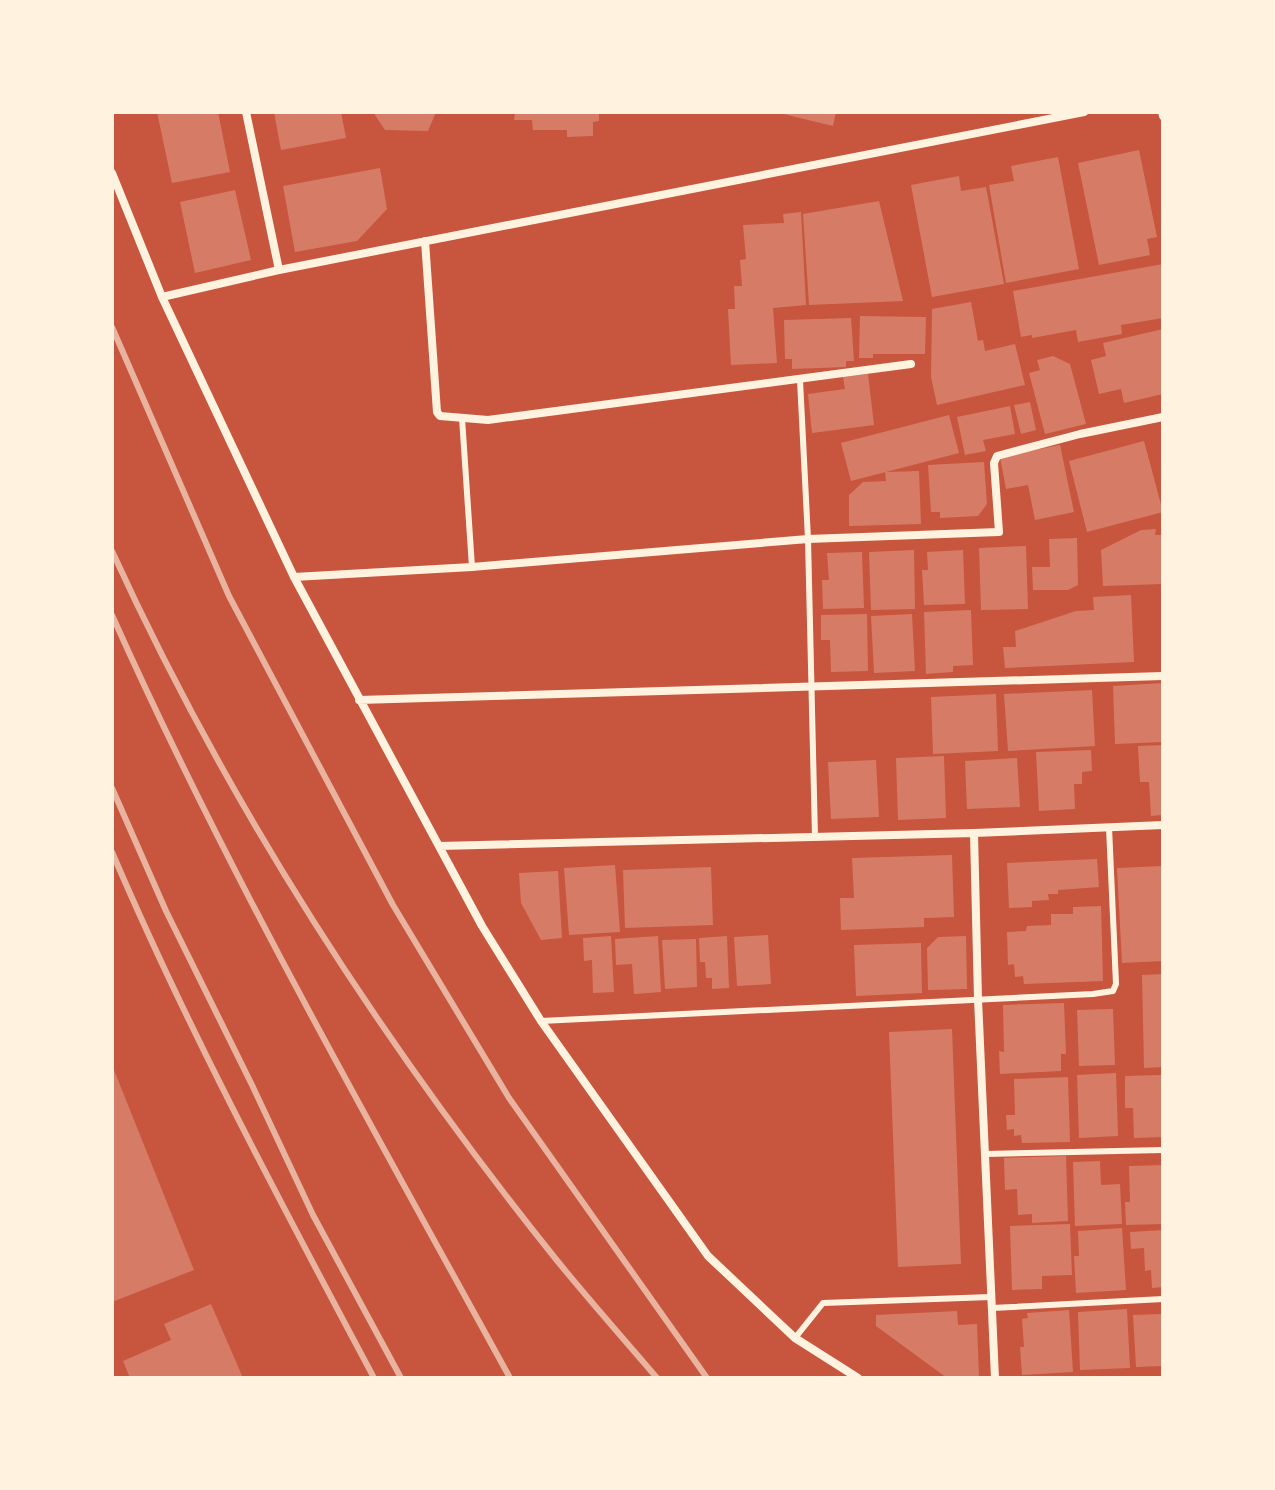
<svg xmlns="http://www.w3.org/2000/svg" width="1275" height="1490" font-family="'Work Sans',sans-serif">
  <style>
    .building { fill: #d67c66 }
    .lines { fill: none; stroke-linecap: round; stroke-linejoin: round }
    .service { stroke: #fff3e0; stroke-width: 6 }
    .minor { stroke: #fff3e0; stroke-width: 8 }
    .rail { stroke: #e9b49f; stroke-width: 6 }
  </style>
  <rect width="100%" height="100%" fill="#c8553d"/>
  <path class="building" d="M 157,112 L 218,112 L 230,172 L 172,183 Z
    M 274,112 L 341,112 L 346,138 L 281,150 Z
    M 373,112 L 436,112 L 428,131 L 385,130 Z
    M 515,112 L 599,112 L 599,121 L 593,122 L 593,136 L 567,137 L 567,130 L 533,130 L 532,120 L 514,120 Z
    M 775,112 L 836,112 L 833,126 Z
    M 1139,150 L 1157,237 L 1147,239 L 1150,255 L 1099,265 L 1078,163 Z
    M 1058,157 L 1079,269 L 1006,283 L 989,185 L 1014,181 L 1011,166 Z
    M 380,168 L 387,209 L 357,241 L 295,252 L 283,186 Z
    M 959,176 L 961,191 L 986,187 L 1004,284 L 932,297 L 911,185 Z
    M 235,190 L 251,260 L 195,273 L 180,202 Z
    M 879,201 L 903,301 L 809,305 L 803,214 Z
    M 801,212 L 806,305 L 773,308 L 777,363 L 731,365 L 728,309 L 735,309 L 734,286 L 742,286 L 740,260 L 746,259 L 743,225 L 784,223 L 783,214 Z
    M 1163,264 L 1163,318 L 1121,325 L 1122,334 L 1078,342 L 1076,330 L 1032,338 L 1032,335 L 1021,337 L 1013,291 Z
    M 971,302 L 978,341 L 983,340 L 985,351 L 1015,344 L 1025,385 L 937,405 L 931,377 L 932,309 Z
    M 860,316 L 926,317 L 925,354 L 873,354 L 873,358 L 859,358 Z
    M 851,318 L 854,361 L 846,361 L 846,367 L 792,369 L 792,359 L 785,359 L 784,320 Z
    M 1163,329 L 1163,394 L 1124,403 L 1121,389 L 1099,394 L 1091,360 L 1106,356 L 1103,343 Z
    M 1053,356 L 1070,364 L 1086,424 L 1045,434 L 1029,373 L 1040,370 L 1037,360 Z
    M 868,374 L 874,425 L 812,433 L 808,394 L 845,389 L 843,377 Z
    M 1030,402 L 1036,430 L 1021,434 L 1014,405 Z
    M 1010,406 L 1015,434 L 983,440 L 986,451 L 965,455 L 957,417 Z
    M 949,415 L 959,453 L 851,481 L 841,443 Z
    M 1144,441 L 1163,512 L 1087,532 L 1069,461 Z
    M 1060,445 L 1074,512 L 1035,520 L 1028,485 L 1006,489 L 1000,457 Z
    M 984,462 L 987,504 L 978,516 L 940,518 L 940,512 L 931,512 L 928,465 Z
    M 919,471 L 921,524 L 849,526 L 849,495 L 863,482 L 886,481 L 885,472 Z
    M 1156,529 L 1155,535 L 1163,535 L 1163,584 L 1103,586 L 1101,550 L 1141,530 Z
    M 1077,538 L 1078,585 L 1068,590 L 1033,590 L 1032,567 L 1050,567 L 1049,539 Z
    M 1026,546 L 1028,609 L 981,610 L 979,548 Z
    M 914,550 L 915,609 L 871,610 L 869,552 Z
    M 963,550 L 965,604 L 924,605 L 922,570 L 928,570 L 927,552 Z
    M 862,552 L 864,608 L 823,609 L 822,580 L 829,580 L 827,553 Z
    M 1131,595 L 1134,662 L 1005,668 L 1003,647 L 1016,647 L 1015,631 L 1076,611 L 1094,610 L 1093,597 Z
    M 971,610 L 973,665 L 953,666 L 953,672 L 926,674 L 924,612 Z
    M 867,614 L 868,671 L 831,672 L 830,640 L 821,640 L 821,615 Z
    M 912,614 L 915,671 L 874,673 L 871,616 Z
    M 1163,683 L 1163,742 L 1115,744 L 1113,686 Z
    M 1092,690 L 1095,746 L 1008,751 L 1004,694 Z
    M 996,694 L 998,751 L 933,754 L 931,697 Z
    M 1163,745 L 1163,815 L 1151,816 L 1149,782 L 1140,782 L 1138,746 Z
    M 1091,750 L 1092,771 L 1082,772 L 1082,784 L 1074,784 L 1075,809 L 1039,811 L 1036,752 Z
    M 944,756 L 946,818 L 898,820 L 896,758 Z
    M 1017,758 L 1020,807 L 967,809 L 965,761 Z
    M 876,760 L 879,817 L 831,819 L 828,762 Z
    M 952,855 L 954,917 L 924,918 L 924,927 L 841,930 L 840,898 L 854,898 L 852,858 Z
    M 1097,859 L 1099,887 L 1058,890 L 1058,894 L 1048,894 L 1049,900 L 1032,901 L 1032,907 L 1009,908 L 1007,863 Z
    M 615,865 L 620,932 L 569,935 L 564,868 Z
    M 1163,866 L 1163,961 L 1122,963 L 1117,868 Z
    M 711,867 L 713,925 L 625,928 L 623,870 Z
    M 558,871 L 562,938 L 541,940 L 521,903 L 519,873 Z
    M 1101,906 L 1103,981 L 1024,984 L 1023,976 L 1015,977 L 1014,964 L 1008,965 L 1007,932 L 1026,931 L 1027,926 L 1051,925 L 1051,914 L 1073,914 L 1073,907 Z
    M 768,935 L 771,984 L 737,986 L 734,937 Z
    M 611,936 L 614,992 L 593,993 L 592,960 L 584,961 L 583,938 Z
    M 658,936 L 661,992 L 634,994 L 632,964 L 616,965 L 615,939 Z
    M 727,936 L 729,988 L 712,989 L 712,978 L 706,978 L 705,962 L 700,962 L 699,938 Z
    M 966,936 L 967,989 L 928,990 L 927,948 L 938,937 Z
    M 696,939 L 697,987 L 665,989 L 662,940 Z
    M 921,943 L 922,993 L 856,996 L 854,945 Z
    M 1163,974 L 1163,1067 L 1144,1068 L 1142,975 Z
    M 1064,1003 L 1066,1054 L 1061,1054 L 1061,1071 L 1000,1074 L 999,1051 L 1004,1052 L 1003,1005 Z
    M 1113,1009 L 1115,1065 L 1079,1066 L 1077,1010 Z
    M 952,1029 L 961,1264 L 898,1267 L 889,1032 Z
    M 112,1065 L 194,1270 L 112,1302 Z
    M 1116,1073 L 1118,1136 L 1079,1138 L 1077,1075 Z
    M 1162,1075 L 1163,1137 L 1134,1138 L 1133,1108 L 1125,1108 L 1125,1076 Z
    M 1068,1077 L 1070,1142 L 1022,1143 L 1021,1135 L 1014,1136 L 1014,1129 L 1007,1130 L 1006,1115 L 1015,1115 L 1014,1079 Z
    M 1066,1156 L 1068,1221 L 1032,1223 L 1032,1214 L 1018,1215 L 1017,1189 L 1005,1190 L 1004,1158 Z
    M 1100,1161 L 1101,1185 L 1120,1184 L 1122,1224 L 1075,1226 L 1073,1162 Z
    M 1163,1165 L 1163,1224 L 1126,1225 L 1125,1202 L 1130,1202 L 1129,1166 Z
    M 1070,1224 L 1072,1275 L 1042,1276 L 1042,1289 L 1012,1290 L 1010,1226 Z
    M 1122,1228 L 1126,1290 L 1076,1293 L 1074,1256 L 1079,1256 L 1078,1231 Z
    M 1163,1230 L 1163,1287 L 1152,1288 L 1151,1270 L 1145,1271 L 1144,1248 L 1131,1249 L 1130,1232 Z
    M 211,1304 L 243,1378 L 130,1378 L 123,1361 L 171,1340 L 164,1324 Z
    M 1127,1309 L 1130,1368 L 1080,1370 L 1078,1312 Z
    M 1069,1310 L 1073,1372 L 1022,1375 L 1020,1347 L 1024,1347 L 1022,1319 L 1028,1318 L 1027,1313 Z
    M 957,1311 L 958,1325 L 977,1324 L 979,1378 L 947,1378 L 876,1326 L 876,1315 Z
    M 1163,1314 L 1163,1366 L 1136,1367 L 1133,1315 Z"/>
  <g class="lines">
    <path class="service" d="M 800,380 L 808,539 L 815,837
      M 462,418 L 472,567
      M 541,1021 L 1093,994 L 1113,991 L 1116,984 L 1109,827
      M 985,1154 L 1163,1150
      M 992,1308 L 1163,1299
      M 795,1338 L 823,1303 L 991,1297"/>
    <path class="minor" d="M 246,112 L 279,270
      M 1162,112 L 1163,116
      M 112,173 L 162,297 L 294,577 L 482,926 L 541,1021 L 708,1256 L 795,1338 L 858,1378
      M 425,241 L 437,412 L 440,416 L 488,420 L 911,364
      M 162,297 L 279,270 L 1084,112
      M 294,577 L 472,567 L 808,539 L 999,532 L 994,463 L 997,456 L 1080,434 L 1163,417
      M 359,700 L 1163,676
      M 974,833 L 978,999 L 995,1378
      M 439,846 L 974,833 L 1163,825"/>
    <path class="rail" d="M 112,327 L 229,596 L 393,905 L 509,1098 L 707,1378
      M 112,551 C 228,805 381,1041 555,1258 C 588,1299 623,1338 657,1378
      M 112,615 C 229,877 372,1126 510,1378
      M 112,788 L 166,911 L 252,1085 L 313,1215 L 401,1378
      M 112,852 C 189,1032 282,1205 374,1378"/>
  </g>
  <rect width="1275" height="1490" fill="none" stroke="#fff3e0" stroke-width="228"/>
</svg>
